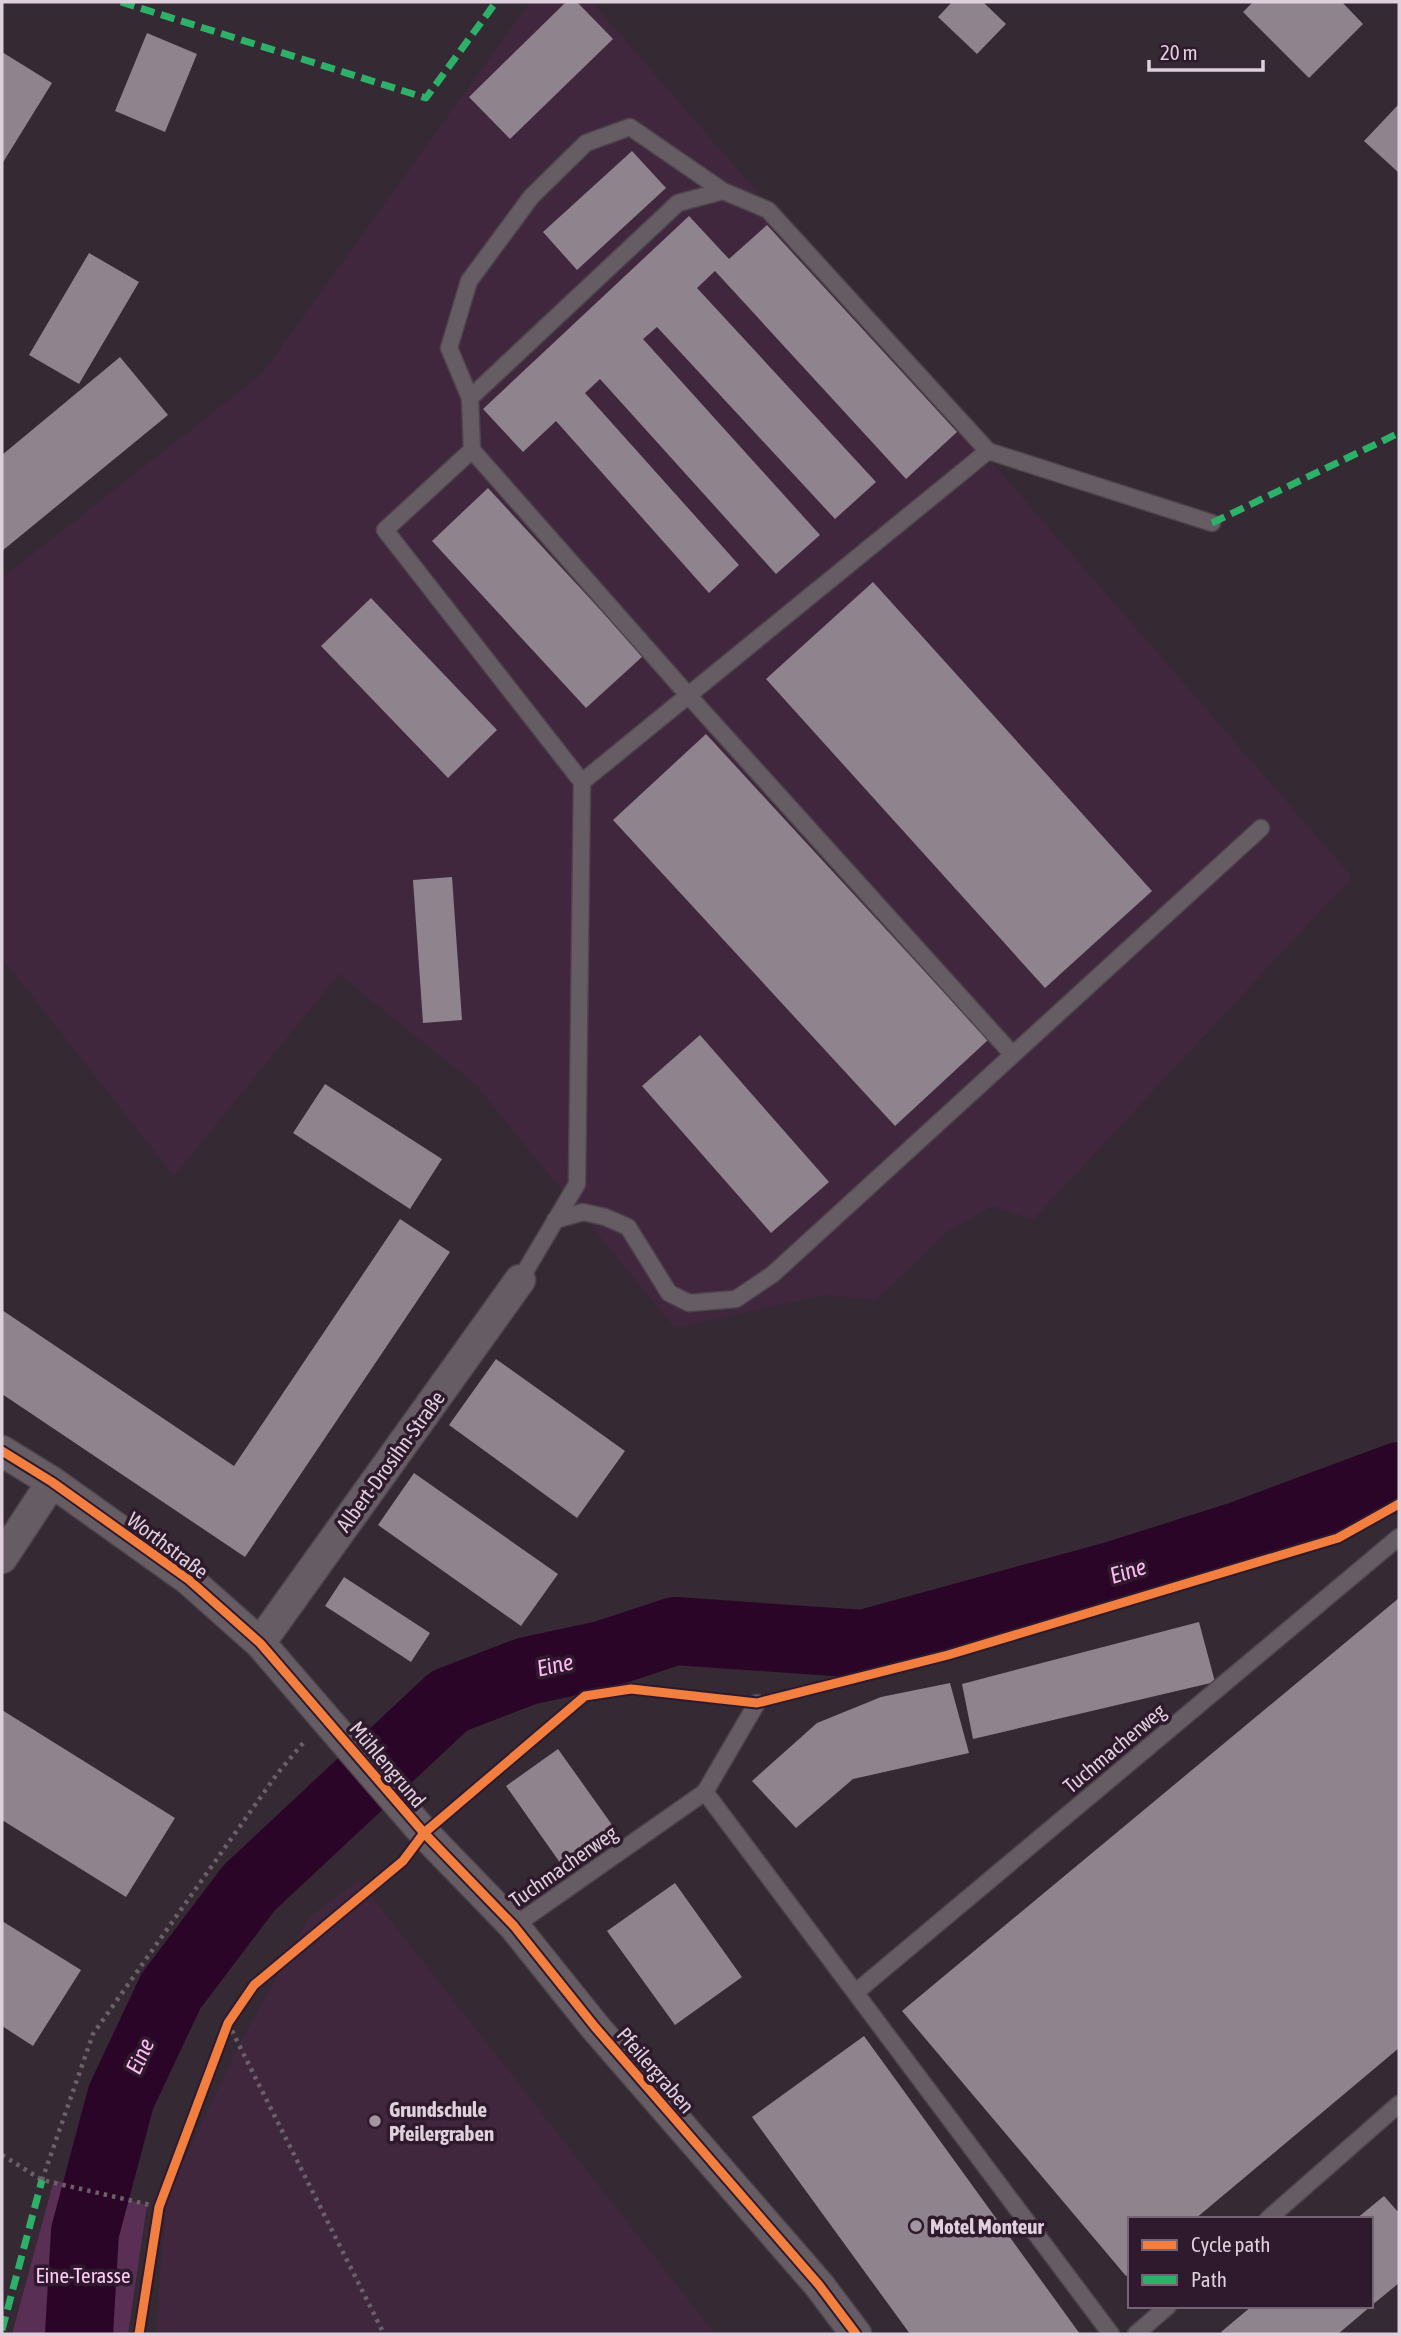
<svg xmlns="http://www.w3.org/2000/svg" width="1401" height="2336" font-family="'Asap Condensed',sans-serif">
  <style>
    .built { fill: #40273e }
    .green { fill: #592f55 }
    .lines { fill: none; stroke-linecap: round; stroke-linejoin: round }
    .river { stroke: #2a0527; stroke-width: 68 }
    .building { fill: #8f838d }
    .lane-casing { stroke: #4e444d; stroke-width: 19 }
    .street-casing { stroke: #4e444d; stroke-width: 33 }
    .path { stroke: #696068; stroke-width: 4.5; stroke-dasharray: 3.5 5; stroke-linecap: butt }
    .lane { stroke: #665d64; stroke-width: 16 }
    .street { stroke: #665d64; stroke-width: 30 }
    .quiet { stroke: #2db169; stroke-width: 7; stroke-dasharray: 14 7; stroke-linecap: butt }
    .cycleway-casing { stroke: #2f1a2d; stroke-width: 13 }
    .cycleway { stroke: #f27e40; stroke-width: 9 }
    .poi-dot { fill: #a396a1; stroke: #2f1a2d; stroke-width: 2.5 }
    .labels { text-anchor: middle; dominant-baseline: central; stroke-width: 7; stroke-linejoin: round; paint-order: stroke }
    .street-label { font-size: 21px; fill: #ded0dc; stroke: #2f1a2d }
    .poi-label { font-size: 21px; font-weight: bold; fill: #ded0dc; stroke: #2f1a2d; text-anchor: start }
    .park-label { font-size: 21px; fill: #ffcbf7; stroke: #2f1a2d }
    .water-label { font-size: 23px; font-style: italic; fill: #fdb9f4; stroke: #2f1a2d }
  </style>
  <rect width="100%" height="100%" fill="#352934"/>
  <path class="built" d="M 530,2 L 592,2 L 1352,877 L 1033,1220 L 993,1206 L 950,1230 L 876,1300 L 824,1295 L 675,1328 L 475,1084 L 339,974 L 174,1176 L 2,958 L 2,578 L 262,374 Z
    M 359,1880 L 715,2334 L 156,2334 L 166,2198 L 239,2045 L 310,1916 Z"/>
  <path class="green" d="M 54,2180 L 147,2205 L 128,2334 L 12,2334 Z"/>
  <g class="lines">
    <path class="river" d="M 79,2334 L 85,2232 L 121,2097 L 171,1991 L 249,1888 L 449,1701 L 527,1671 L 602,1655 L 675,1631 L 863,1644 L 1115,1575 L 1238,1536 L 1399,1476"/>
  </g>
  <path class="building" d="M 566,2 L 577,2 L 613,39 L 510,139 L 469,97 Z
    M 952,2 L 983,2 L 1006,24 L 977,54 L 938,17 Z
    M 1253,2 L 1342,2 L 1363,24 L 1309,78 L 1243,12 Z
    M 147,33 L 197,54 L 165,132 L 115,111 Z
    M 2,52 L 52,83 L 2,164 Z
    M 1399,104 L 1399,173 L 1364,141 Z
    M 632,151 L 666,188 L 577,270 L 543,232 Z
    M 689,216 L 729,259 L 767,225 L 957,432 L 906,479 L 715,271 L 697,288 L 876,482 L 835,519 L 657,327 L 643,339 L 820,535 L 776,574 L 600,379 L 585,393 L 739,565 L 709,593 L 556,421 L 523,452 L 483,409 Z
    M 89,253 L 139,282 L 79,384 L 29,355 Z
    M 120,357 L 168,415 L 2,551 L 2,455 Z
    M 488,488 L 643,656 L 586,708 L 432,541 Z
    M 873,582 L 1152,891 L 1045,988 L 766,679 Z
    M 371,598 L 497,730 L 448,778 L 321,646 Z
    M 706,734 L 988,1040 L 895,1126 L 613,820 Z
    M 452,877 L 462,1020 L 423,1023 L 413,880 Z
    M 700,1035 L 829,1182 L 771,1233 L 642,1086 Z
    M 325,1084 L 442,1159 L 410,1209 L 293,1133 Z
    M 400,1219 L 450,1252 L 245,1557 L 2,1394 L 2,1310 L 234,1466 Z
    M 496,1359 L 625,1451 L 577,1518 L 449,1425 Z
    M 414,1473 L 558,1574 L 521,1626 L 378,1525 Z
    M 344,1577 L 430,1633 L 411,1662 L 325,1606 Z
    M 1399,1598 L 1399,2048 L 1195,2219 L 1130,2219 L 1130,2273 L 1126,2276 L 902,2011 Z
    M 1199,1622 L 1215,1682 L 973,1739 L 962,1684 Z
    M 950,1683 L 969,1753 L 853,1779 L 796,1828 L 752,1781 L 817,1723 L 881,1697 Z
    M 2,1710 L 175,1818 L 126,1897 L 2,1820 Z
    M 558,1749 L 615,1829 L 563,1867 L 506,1786 Z
    M 675,1883 L 742,1977 L 675,2025 L 607,1931 Z
    M 2,1921 L 81,1970 L 33,2046 L 2,2026 Z
    M 864,2036 L 1080,2334 L 910,2334 L 752,2117 Z
    M 1384,2196 L 1399,2213 L 1399,2283 L 1371,2306 L 1371,2219 L 1356,2219 Z
    M 1252,2306 L 1371,2306 L 1338,2334 L 1223,2334 L 1221,2332 Z"/>
  <g class="lines">
    <g class="lane-casing">
      <path id="lane" d="M 470,398 L 449,348 L 469,281 L 531,197 L 586,143 L 630,127 L 723,191
        M 472,450 L 688,695 L 1013,1055
        M 582,782 L 385,530 L 472,450 L 470,398 L 678,203 L 723,191 L 768,210 L 988,451
        M 555,1220 L 583,1212 L 605,1217 L 628,1227 L 669,1293 L 689,1303 L 736,1299 L 773,1274 L 1261,828
        M 520,1280 L 577,1184 L 582,782 L 988,451 L 1212,523
        M 705,1792 L 757,1703
        M 514,1926 L 705,1792 L 1111,2334
        M 856,1992 L 1399,1537
        M 1268,2219 L 1399,2104
        M 1136,2334 L 1168,2306"/>
    </g>
    <g class="street-casing">
      <path id="street" d="M 2,1451 L 52,1482 L 188,1579 L 260,1643 L 424,1833 L 514,1926 L 595,2027 L 819,2285 L 856,2334
        M 2,1558 L 52,1482
        M 260,1643 L 520,1280"/>
    </g>
    <path class="path" d="M 228,2023 L 384,2334
      M 2,2155 L 42,2180 L 159,2207
      M 42,2180 L 93,2034 L 277,1774 L 303,1743"/>
    <use href="#lane" class="lane"/>
    <use href="#street" class="street"/>
    <path class="quiet" d="M 121,2 L 426,98 L 496,2
      M 1212,523 L 1399,433
      M 2,2330 L 42,2180"/>
    <g class="cycleway-casing">
      <path id="cycleway" d="M 2,1451 L 52,1482 L 188,1579 L 260,1643 L 424,1833 L 514,1926 L 595,2027 L 819,2285 L 856,2334
        M 139,2334 L 159,2207 L 228,2023 L 254,1985 L 403,1861 L 424,1833 L 585,1696 L 631,1689 L 757,1703 L 948,1655 L 1338,1538 L 1399,1504"/>
    </g>
    <use href="#cycleway" class="cycleway"/>
  </g>
  <g class="poi-dot">
    <circle cx="375" cy="2121" r="7"/>
    <circle cx="916" cy="2226" r="7"/>
  </g>
  <g class="labels">
    <g class="street-label">
      <text transform="translate(390 1461) rotate(-54)">Albert-Drosihn-Straße</text>
      <text transform="translate(168 1545) rotate(37)">Worthstraße</text>
      <text transform="translate(1114 1748) rotate(-40)">Tuchmacherweg</text>
      <text transform="translate(388 1764) rotate(50)">Mühlengrund</text>
      <text transform="translate(563 1866) rotate(-35)">Tuchmacherweg</text>
      <text transform="translate(656 2070) rotate(49)">Pfeilergraben</text>
    </g>
    <g class="poi-label">
      <text x="389" y="2109">Grundschule<tspan x="389" dy="24">Pfeilergraben</tspan></text>
      <text x="930" y="2226">Motel Monteur</text>
    </g>
    <g class="park-label">
      <text x="83" y="2275">Eine-Terasse</text>
    </g>
    <g class="water-label">
      <text transform="translate(1128 1571) rotate(-17)">Eine</text>
      <text transform="translate(555 1665) rotate(-12)">Eine</text>
      <text transform="translate(140 2056) rotate(-65)">Eine</text>
    </g>
  </g>
  <rect width="1401" height="2336" fill="none" stroke="#ded0dc" stroke-width="7"/>
  <rect x="1128" y="2217" width="245" height="91" fill="#2f1a2d" stroke="#756373" stroke-width="2"/>
  <rect x="1142" y="2240" width="35" height="10" fill="#f27e40" stroke="#756373" stroke-width="2"/>
  <text x="1191" y="2252" font-size="21" fill="#ded0dc">Cycle path</text>
  <rect x="1142" y="2275" width="35" height="10" fill="#2db169" stroke="#756373" stroke-width="2"/>
  <text x="1191" y="2287" font-size="21" fill="#ded0dc">Path</text>
  <path d="M1149 60v10h114v-10" fill="none" stroke="#ded0dc" stroke-width="3.5"/>
  <text x="1160" y="60" font-size="21" fill="#ded0dc" stroke="#2f1a2d" stroke-width="5" paint-order="stroke">20 m</text>
</svg>
